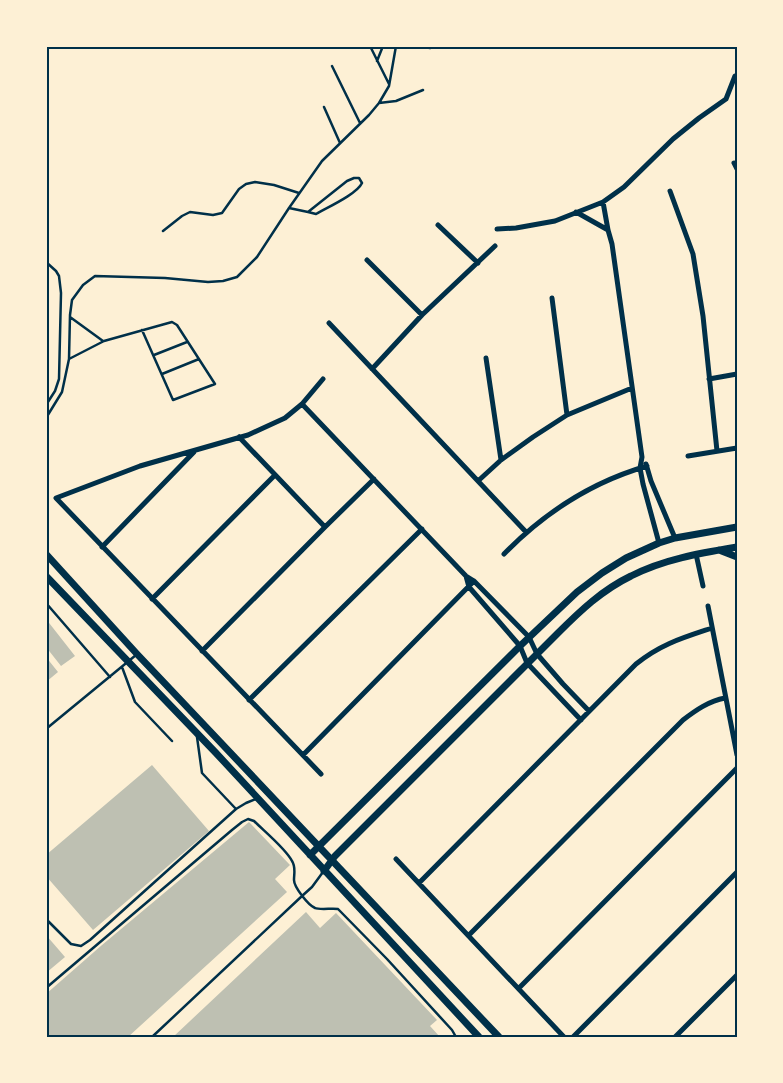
<svg xmlns="http://www.w3.org/2000/svg" width="783" height="1083" font-family="'Fira Sans Condensed',sans-serif">
  <style>
    .building { fill: #bec0b2 }
    .lines { fill: none; stroke-linecap: round; stroke-linejoin: round }
    .service { stroke: #003049; stroke-width: 2.5 }
    .minor { stroke: #003049; stroke-width: 5 }
    .tertiary { stroke: #003049; stroke-width: 7 }
    .neatline { fill: none; stroke: #003049; stroke-width: 2 }
  </style>
  <rect width="100%" height="100%" fill="#fdf0d5"/>
  <path class="building" d="M 46,619 L 75,656 L 61,666 L 46,647 Z
    M 46,657 L 58,672 L 46,682 Z
    M 152,765 L 209,831 L 93,930 L 46,876 L 46,855 Z
    M 249,822 L 290,865 L 275,879 L 287,892 L 128,1037 L 46,1037 L 46,994 L 102,945 Z
    M 306,912 L 320,928 L 336,913 L 437,1020 L 430,1026 L 440,1037 L 173,1037 Z
    M 46,935 L 65,957 L 46,973 Z"/>
  <g class="lines">
    <path class="service" d="M 370,46 L 389,84
      M 418,46 L 430,48 L 435,46
      M 377,61 L 383,46
      M 332,66 L 360,123
      M 379,103 L 396,101 L 423,90
      M 324,107 L 340,143
      M 289,208 L 308,212 L 347,181 L 354,178 L 359,178 L 362,183 C 357,194 328,207 316,214 L 308,212
      M 163,231 L 182,216 L 190,212 L 213,215 L 222,213 L 239,189 L 246,184 L 255,182 L 274,185 L 299,193
      M 46,262 L 56,271 L 59,276 L 61,293 L 59,379 L 55,391 L 46,405
      M 70,317 L 103,341
      M 154,355 L 187,342
      M 69,359 L 104,341 L 172,322 L 177,325 L 215,384 L 173,400 L 142,330
      M 162,374 L 199,359
      M 46,418 L 62,392 L 69,359 L 70,315 L 72,300 L 83,285 L 95,276 L 165,278 L 208,282 L 223,281 L 237,277 L 257,257 L 289,208 L 322,161 L 369,115 L 379,103 L 389,86 L 396,46
      M 46,603 L 110,677
      M 122,667 L 135,702 L 172,741
      M 46,729 L 136,655
      M 197,737 L 202,773 L 236,809 L 246,803 L 256,799
      M 46,919 L 71,944 L 81,946 L 90,940 L 236,809
      M 46,988 L 232,830 L 242,822 L 248,819 L 254,821 C 264,831 286,849 292,861 C 296,867 294,873 294,880 C 294,887 308,905 315,908 C 319,910 333,908 338,909 L 387,959 L 452,1030 L 456,1037
      M 152,1037 L 302,896 L 312,887 L 323,872"/>
    <path class="minor" d="M 734,163 L 737,169
      M 670,191 L 693,254 L 703,316 L 717,451
      M 603,202 L 608,230 L 612,244 L 642,457 L 640,468 L 643,484 L 659,543
      M 576,212 L 608,230
      M 438,225 L 478,263
      M 497,229 L 516,228 L 555,221 L 603,202 L 624,187 L 673,139 L 699,118 L 726,99 L 735,76
      M 367,260 L 422,315
      M 552,298 L 567,415
      M 329,323 L 526,532
      M 486,358 L 501,460
      M 372,369 L 422,315 L 495,246
      M 709,379 L 737,374
      M 302,404 L 466,576 L 474,581 L 529,637 L 537,654 L 563,684 L 589,711
      M 239,437 L 325,527
      M 688,456 L 737,448
      M 646,464 L 651,481 L 675,538
      M 478,481 L 501,460 L 533,437 L 567,415 L 632,388
      M 102,547 L 194,452
      M 504,554 C 544,513 592,482 647,466
      M 696,554 L 703,586
      M 466,576 L 469,587 L 520,646 L 527,663 L 581,720
      M 152,599 L 275,475
      M 708,606 L 737,755
      M 202,651 L 325,527 L 374,479
      M 249,700 L 422,529
      M 303,755 L 474,581
      M 321,774 L 56,498 L 140,466 L 248,435 L 285,418 L 302,404 L 323,379
      M 396,859 L 564,1037
      M 419,883 L 636,664 C 661,644 682,638 712,628
      M 469,935 L 683,720 C 696,710 709,701 725,698
      M 519,988 L 737,768
      M 573,1037 L 737,872
      M 675,1037 L 737,975"/>
    <path class="tertiary" d="M 719,550 L 737,557
      M 46,554 L 137,654 L 499,1037
      M 46,576 L 216,753 L 479,1037
      M 310,855 L 520,646 L 577,592 L 602,573 L 626,558 L 659,543 L 675,538 L 737,527
      M 324,871 L 335,856 C 392,799 449,742 506,685 C 523,668 540,651 557,634 C 580,611 602,590 631,576 C 664,559 701,553 737,547"/>
  </g>
  <rect width="783" height="1083" fill="none" stroke="#fdf0d5" stroke-width="95"/>
  <rect x="48" y="48" width="688" height="988" class="neatline"/>
</svg>
